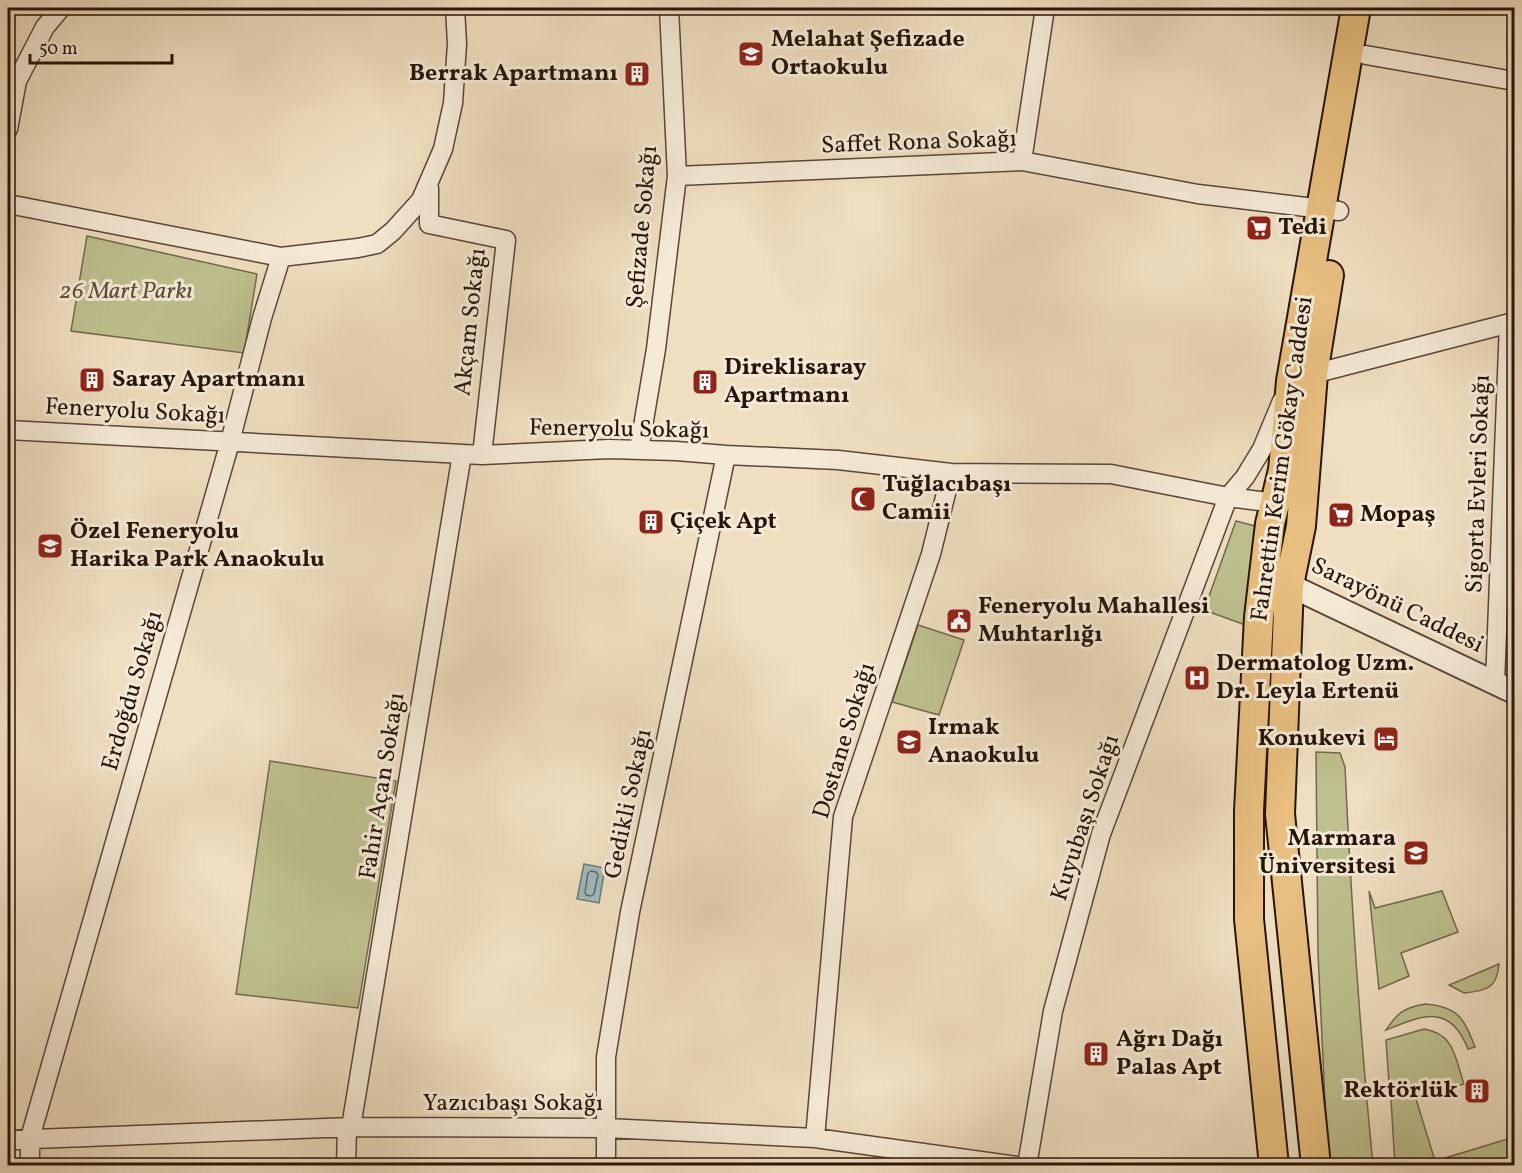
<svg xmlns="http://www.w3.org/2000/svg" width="1522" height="1173" font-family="Vollkorn,serif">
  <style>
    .green { fill: #bec08f; stroke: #726a4c; stroke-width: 1.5 }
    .water { fill: #9ebabc; stroke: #6e7875; stroke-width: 1.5 }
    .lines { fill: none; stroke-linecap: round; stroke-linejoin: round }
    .shore { stroke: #626763; stroke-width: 1.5 }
    .minor-casing { stroke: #594638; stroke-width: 21 }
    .tertiary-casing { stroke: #594638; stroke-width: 26 }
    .primary-casing { stroke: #27140a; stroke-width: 32 }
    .minor { stroke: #f5ead6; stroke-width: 18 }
    .tertiary { stroke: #f5ead6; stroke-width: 22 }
    .primary { stroke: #e8bf80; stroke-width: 28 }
    .labels { text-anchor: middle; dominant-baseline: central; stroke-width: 6; stroke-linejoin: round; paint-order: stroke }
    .poi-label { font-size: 24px; font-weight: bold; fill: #27140a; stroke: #f5ead6; text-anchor: start }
    .street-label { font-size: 24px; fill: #27140a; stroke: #f5ead6 }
    .park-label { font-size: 24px; font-style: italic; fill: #5c5039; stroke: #f5ead6 }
  </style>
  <rect width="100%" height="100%" fill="#efdec0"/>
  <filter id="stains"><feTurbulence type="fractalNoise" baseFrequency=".00333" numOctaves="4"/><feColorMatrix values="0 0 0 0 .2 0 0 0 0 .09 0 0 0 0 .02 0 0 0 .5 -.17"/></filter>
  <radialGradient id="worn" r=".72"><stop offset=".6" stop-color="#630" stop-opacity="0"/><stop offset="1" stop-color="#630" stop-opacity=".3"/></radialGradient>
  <path class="green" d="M 87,236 L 257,274 L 244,353 L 71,331 Z
    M 1236,521 L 1259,527 L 1248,626 L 1204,610 Z
    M 918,625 L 964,640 L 939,715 L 892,702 Z
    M 1316,752 L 1340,753 L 1345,767 C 1351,900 1360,1033 1373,1165 L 1328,1165 L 1318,953 Z
    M 270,761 L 396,781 L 358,1008 L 236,994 Z
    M 1369,891 L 1375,908 L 1442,891 L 1458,932 L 1401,953 L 1409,976 L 1379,989 Z
    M 1499,964 C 1497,988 1487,991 1464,993 L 1449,985 Z
    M 1426,1004 C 1458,1007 1464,1018 1475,1047 L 1468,1049 C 1450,1003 1423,1015 1386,1030 C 1398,1012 1405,1007 1426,1004 Z
    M 1424,1029 C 1455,1034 1455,1058 1464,1084 L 1416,1099 L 1435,1161 L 1511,1138 L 1514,1148 L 1514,1165 L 1395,1165 L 1391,1100 L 1402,1094 L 1400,1083 L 1392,1085 L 1389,1083 L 1386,1040 Z"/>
  <path class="water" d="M 584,864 L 605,868 L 599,903 L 577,899 Z"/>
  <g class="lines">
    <path class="shore" d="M 591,871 L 596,872 L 598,875 L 594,894 L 591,896 L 586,895 L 585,892 L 588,873 Z"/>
    <g class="minor-casing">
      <path id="minor" d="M 1366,55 L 1514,81
        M 8,129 L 17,81 L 45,27 L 61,8
        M 1022,161 L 1045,8
        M 677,176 L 1022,161 L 1198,194 L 1339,211
        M 429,188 L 429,224 L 506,240 L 482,455
        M 8,204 L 281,257 L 358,248 L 377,244 L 393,231 L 421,200 L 443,149 L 453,103 L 457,44 L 455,8
        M 1313,374 L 1514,322
        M 8,430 L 482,455 L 609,449 L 676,451 L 726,455 L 838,460 L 951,473 L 1111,474 L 1228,497 L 1275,503
        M 639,450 L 656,349 L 677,176 L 669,8
        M 1495,683 L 1509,323
        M 351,1127 L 462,454
        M 815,1138 L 843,817 L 931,554 L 951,473
        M 8,1140 L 351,1127 L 606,1128 L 815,1138 L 1017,1166
        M 30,1166 L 30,1138 L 230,442 L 262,318 L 281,257
        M 346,1166 L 347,1127
        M 606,1166 L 606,1057 L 630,912 L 726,455
        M 1027,1166 L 1053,1011 L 1101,834 L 1228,497 L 1245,477 L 1262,449 L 1282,401"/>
    </g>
    <g class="tertiary-casing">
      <path id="tertiary" d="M 1289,585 L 1514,692"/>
    </g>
    <g class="primary-casing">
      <path id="primary" d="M 1274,1166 L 1249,919 L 1249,811 L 1259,617 L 1270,524 L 1283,470 L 1291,381 L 1356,8
        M 1316,1166 L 1280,814 L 1289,585 L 1301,526 L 1313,374 L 1329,275"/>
    </g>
    <use href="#minor" class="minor"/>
    <use href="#tertiary" class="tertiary"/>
    <use href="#primary" class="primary"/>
  </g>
  <defs>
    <g id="school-square" transform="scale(1.35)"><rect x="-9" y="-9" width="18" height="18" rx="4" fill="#8f2418" stroke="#f5ead6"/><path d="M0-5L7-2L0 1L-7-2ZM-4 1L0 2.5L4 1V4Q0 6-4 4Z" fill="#fff"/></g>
    <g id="building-square" transform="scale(1.35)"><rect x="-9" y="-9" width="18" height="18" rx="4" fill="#8f2418" stroke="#f5ead6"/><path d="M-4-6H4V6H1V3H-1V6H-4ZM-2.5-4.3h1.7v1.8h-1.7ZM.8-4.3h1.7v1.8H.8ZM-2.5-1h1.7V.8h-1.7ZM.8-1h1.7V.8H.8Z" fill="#fff"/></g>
    <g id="supermarket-square" transform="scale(1.35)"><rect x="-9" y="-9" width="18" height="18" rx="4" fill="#8f2418" stroke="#f5ead6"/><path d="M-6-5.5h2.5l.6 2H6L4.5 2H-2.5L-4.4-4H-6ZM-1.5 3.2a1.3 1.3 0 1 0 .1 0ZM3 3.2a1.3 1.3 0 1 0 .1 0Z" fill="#fff"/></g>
    <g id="mosque-square" transform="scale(1.35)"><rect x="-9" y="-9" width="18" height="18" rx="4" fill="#8f2418" stroke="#f5ead6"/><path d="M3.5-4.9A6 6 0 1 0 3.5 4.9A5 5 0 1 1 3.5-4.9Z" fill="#fff"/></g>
    <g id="civic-square" transform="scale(1.35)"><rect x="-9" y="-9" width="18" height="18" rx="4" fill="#8f2418" stroke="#f5ead6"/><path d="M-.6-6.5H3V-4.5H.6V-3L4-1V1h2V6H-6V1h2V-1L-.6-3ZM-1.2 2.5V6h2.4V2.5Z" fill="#fff"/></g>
    <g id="hospital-square" transform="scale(1.35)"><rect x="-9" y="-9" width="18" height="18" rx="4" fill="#8f2418" stroke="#f5ead6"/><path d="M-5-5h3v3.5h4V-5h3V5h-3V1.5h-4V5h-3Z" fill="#fff"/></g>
    <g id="hotel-square" transform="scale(1.35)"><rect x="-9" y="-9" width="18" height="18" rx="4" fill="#8f2418" stroke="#f5ead6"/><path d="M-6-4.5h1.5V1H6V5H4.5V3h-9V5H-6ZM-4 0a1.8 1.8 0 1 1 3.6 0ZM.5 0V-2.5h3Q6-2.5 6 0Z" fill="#fff"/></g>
  </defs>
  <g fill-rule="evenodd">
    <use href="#school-square" x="751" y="54"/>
    <use href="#building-square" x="637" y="74"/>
    <use href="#supermarket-square" x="1259" y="228"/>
    <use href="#building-square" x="92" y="380"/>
    <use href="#building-square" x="705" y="382"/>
    <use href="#mosque-square" x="863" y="499"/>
    <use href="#supermarket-square" x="1341" y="515"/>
    <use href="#building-square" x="651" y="522"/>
    <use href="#school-square" x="50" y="546"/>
    <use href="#civic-square" x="959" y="621"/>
    <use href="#hospital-square" x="1197" y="678"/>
    <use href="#hotel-square" x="1386" y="739"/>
    <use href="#school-square" x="909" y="742"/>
    <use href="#school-square" x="1416" y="853"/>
    <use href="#building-square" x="1096" y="1054"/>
    <use href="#building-square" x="1477" y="1091"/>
  </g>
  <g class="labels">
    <g class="poi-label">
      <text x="771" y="40">Melahat Şefizade<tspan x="771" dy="28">Ortaokulu</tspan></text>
      <text x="618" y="74" text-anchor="end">Berrak Apartmanı</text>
      <text x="1278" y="228">Tedi</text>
      <text x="724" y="368">Direklisaray<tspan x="724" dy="28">Apartmanı</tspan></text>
      <text x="112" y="380">Saray Apartmanı</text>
      <text x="882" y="485">Tuğlacıbaşı<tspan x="882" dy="28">Camii</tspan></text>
      <text x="1360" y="515">Mopaş</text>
      <text x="670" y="522">Çiçek Apt</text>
      <text x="70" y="532">Özel Feneryolu<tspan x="70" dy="28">Harika Park Anaokulu</tspan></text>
      <text x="978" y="607">Feneryolu Mahallesi<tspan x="978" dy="28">Muhtarlığı</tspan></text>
      <text x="1216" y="664">Dermatolog Uzm.<tspan x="1216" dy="28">Dr. Leyla Ertenü</tspan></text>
      <text x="928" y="728">Irmak<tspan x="928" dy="28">Anaokulu</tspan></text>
      <text x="1366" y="739" text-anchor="end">Konukevi</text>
      <text x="1396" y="839" text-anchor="end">Marmara<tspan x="1396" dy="28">Üniversitesi</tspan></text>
      <text x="1116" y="1040">Ağrı Dağı<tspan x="1116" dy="28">Palas Apt</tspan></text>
      <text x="1458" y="1091" text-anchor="end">Rektörlük</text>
    </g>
    <g class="street-label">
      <text transform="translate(919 143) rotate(-2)">Saffet Rona Sokağı</text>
      <text transform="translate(643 227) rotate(-85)">Şefizade Sokağı</text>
      <text transform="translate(471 322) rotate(-84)">Akçam Sokağı</text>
      <text transform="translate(135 412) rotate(3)">Feneryolu Sokağı</text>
      <text transform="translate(619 430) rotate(1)">Feneryolu Sokağı</text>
      <text transform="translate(1283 459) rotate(-82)">Fahrettin Kerim Gökay Caddesi</text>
      <text transform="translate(1479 484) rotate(-88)">Sigorta Evleri Sokağı</text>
      <text transform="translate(1397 606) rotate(26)">Sarayönü Caddesi</text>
      <text transform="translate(133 691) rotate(-74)">Erdoğdu Sokağı</text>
      <text transform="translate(845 741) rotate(-73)">Dostane Sokağı</text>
      <text transform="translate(383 786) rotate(-81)">Fahir Açan Sokağı</text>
      <text transform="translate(629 804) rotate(-78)">Gedikli Sokağı</text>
      <text transform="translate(1086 818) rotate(-72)">Kuyubaşı Sokağı</text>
      <text x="513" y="1104">Yazıcıbaşı Sokağı</text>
    </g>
    <g class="park-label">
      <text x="126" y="292">26 Mart Parkı</text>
    </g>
  </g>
  <rect width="1522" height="1173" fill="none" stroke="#efdec0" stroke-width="30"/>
  <rect x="9" y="9" width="1504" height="1155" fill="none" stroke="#27140a" stroke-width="3"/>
  <rect x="15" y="15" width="1492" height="1143" fill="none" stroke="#27140a" stroke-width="1.5"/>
  <path d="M30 54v9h142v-9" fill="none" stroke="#27140a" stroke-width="3"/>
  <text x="39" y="54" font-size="18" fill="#27140a" stroke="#f5ead6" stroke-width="4.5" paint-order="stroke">50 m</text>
  <rect width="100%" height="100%" filter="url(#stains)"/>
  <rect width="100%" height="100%" fill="url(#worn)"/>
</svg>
